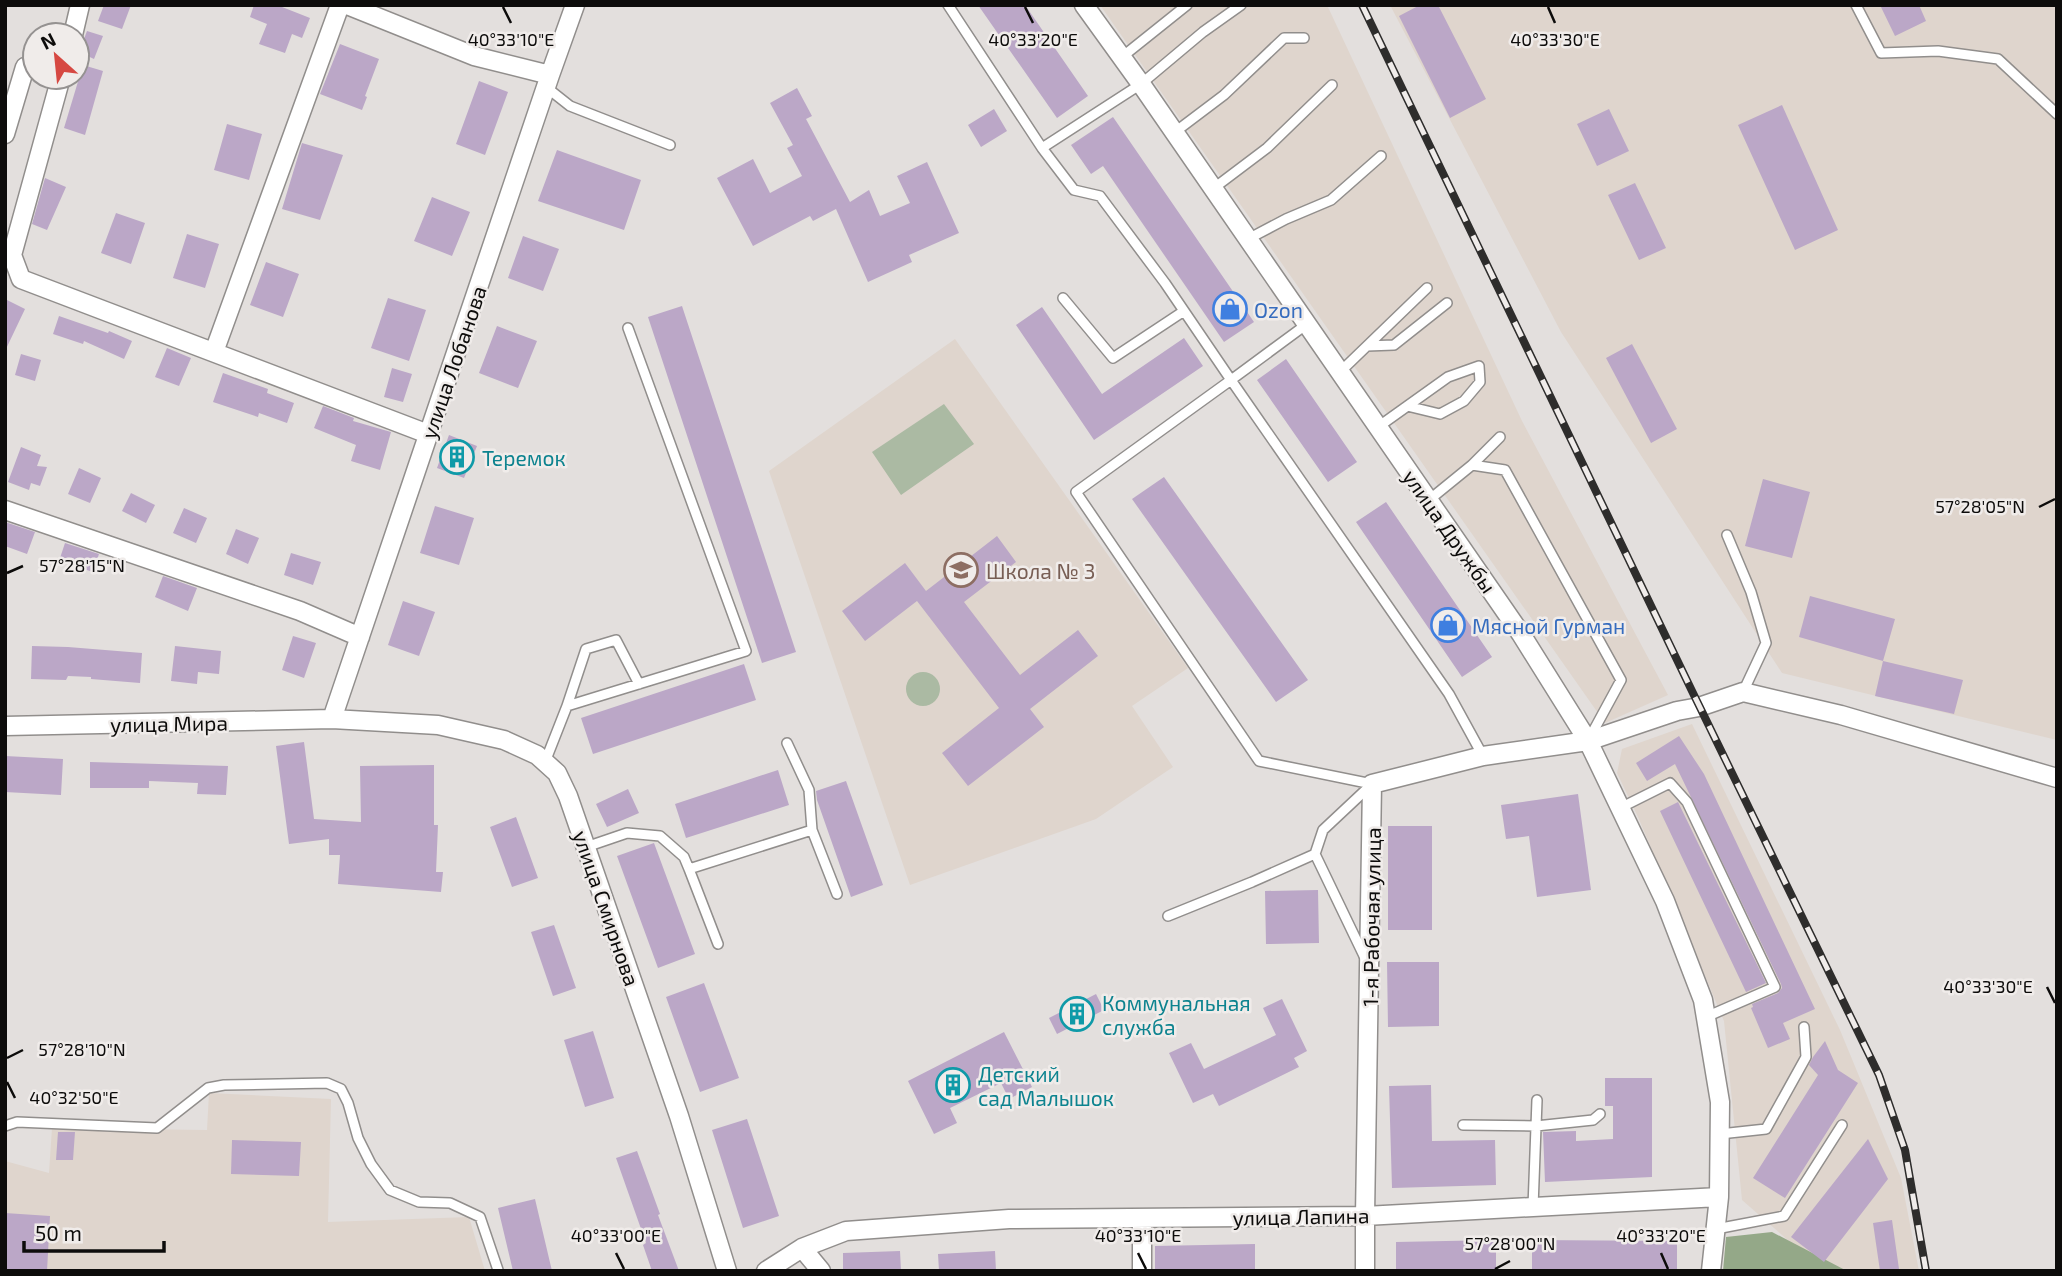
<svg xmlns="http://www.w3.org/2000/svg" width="2062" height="1276" font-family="'Exo 2',sans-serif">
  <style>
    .built { fill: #dfd5cd }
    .green { fill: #abbaa3 }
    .forest { fill: #94a888 }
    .building { fill: #bba7c7 }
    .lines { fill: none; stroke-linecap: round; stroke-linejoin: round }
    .lane-casing { stroke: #918e8c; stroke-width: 12 }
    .street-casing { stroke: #918e8c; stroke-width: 21 }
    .lane { stroke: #fff; stroke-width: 9 }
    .street { stroke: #fff; stroke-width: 18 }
    .rail-casing { stroke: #2e2d2c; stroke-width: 8 }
    .rail { stroke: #f0ecea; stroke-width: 5; stroke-dasharray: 16; stroke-linecap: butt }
    .ticks { fill: none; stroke: #0d0c0b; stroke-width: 2.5 }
    .labels { text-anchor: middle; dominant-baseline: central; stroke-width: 5; stroke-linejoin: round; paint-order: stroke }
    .shop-label { font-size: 21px; fill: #366cbe; stroke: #f0ecea; text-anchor: start }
    .street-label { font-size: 21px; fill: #0d0c0b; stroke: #f0ecea }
    .culture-label { font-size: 21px; fill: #0d838f; stroke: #f0ecea; text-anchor: start }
    .education-label { font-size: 21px; fill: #785e54; stroke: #f0ecea; text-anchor: start }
    .ticks-label { font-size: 18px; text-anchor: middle; fill: #0d0c0b; stroke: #f0ecea; stroke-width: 5; stroke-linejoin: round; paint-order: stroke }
  </style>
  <rect width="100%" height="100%" fill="#e3dfdd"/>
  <path class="built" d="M 1100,5 L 1327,5 L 1522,421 L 1668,695 L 1605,723 Z
    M 1390,5 L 2057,5 L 2057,740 L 1782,673 L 1561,332 Z
    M 955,339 L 1188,668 L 1132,706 L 1173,767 L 1096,819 L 910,885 L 769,471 Z
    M 1692,724 L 1840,1030 L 1901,1178 L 1919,1271 L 1823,1271 L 1742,1200 L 1724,1021 L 1638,817 L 1617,773 L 1622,749 Z
    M 209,1093 L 331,1099 L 328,1222 L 469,1217 L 485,1271 L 5,1271 L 5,1161 L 49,1173 L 52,1128 L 207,1130 Z"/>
  <path class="green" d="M 944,404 L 974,444 L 901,495 L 872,452 Z
    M906 689a17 17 0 1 1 34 0a17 17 0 1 1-34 0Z"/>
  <path class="forest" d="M 1772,1232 L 1847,1271 L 1723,1271 L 1726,1237 Z"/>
  <path class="building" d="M 104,5 L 131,5 L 122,29 L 98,21 Z
    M 254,5 L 277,5 L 310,18 L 302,38 L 292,34 L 285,53 L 259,44 L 267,24 L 250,17 Z
    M 978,5 L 1025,5 L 1088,96 L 1057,118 Z
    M 1420,5 L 1438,5 L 1486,99 L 1450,118 L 1399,16 Z
    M 1880,5 L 1919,5 L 1926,21 L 1895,36 Z
    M 87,31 L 103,36 L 94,59 L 79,52 Z
    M 340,44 L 379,59 L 365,96 L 367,97 L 362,110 L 320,94 Z
    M 83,65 L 103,71 L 85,135 L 64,128 Z
    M 479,81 L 508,92 L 485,155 L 456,144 Z
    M 797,88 L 812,116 L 806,119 L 850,202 L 869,190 L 880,216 L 910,203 L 897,176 L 927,162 L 959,233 L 909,255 L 912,262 L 868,282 L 836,209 L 813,221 L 810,216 L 753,246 L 717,178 L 753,159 L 770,193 L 802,176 L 787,148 L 793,145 L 770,103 Z
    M 1782,105 L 1838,230 L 1795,250 L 1738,125 Z
    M 994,109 L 1007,131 L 981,147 L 968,125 Z
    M 1609,109 L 1629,151 L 1597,166 L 1577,124 Z
    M 1113,117 L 1254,322 L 1224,342 L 1103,166 L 1091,174 L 1071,145 Z
    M 227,124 L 262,134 L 249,180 L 214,170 Z
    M 302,143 L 343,155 L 320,220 L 282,209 Z
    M 557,150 L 641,180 L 624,230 L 538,201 Z
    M 45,178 L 66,187 L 47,230 L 32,224 Z
    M 1635,183 L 1666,248 L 1639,260 L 1608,195 Z
    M 432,197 L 470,212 L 452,256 L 414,241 Z
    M 116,213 L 145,223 L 131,264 L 101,253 Z
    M 187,234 L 219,244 L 205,288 L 173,278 Z
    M 523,236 L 559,249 L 543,291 L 508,278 Z
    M 266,262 L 299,274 L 283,317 L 250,305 Z
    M 388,298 L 426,310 L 409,361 L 371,348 Z
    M 5,299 L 25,309 L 5,351 Z
    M 682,306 L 796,652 L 762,663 L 648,317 Z
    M 1042,307 L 1102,394 L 1184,338 L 1203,366 L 1094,440 L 1016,325 Z
    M 59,316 L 108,333 L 109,331 L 132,341 L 124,359 L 84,341 L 83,344 L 53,334 Z
    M 497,326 L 537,341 L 518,388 L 479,373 Z
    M 1632,344 L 1677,429 L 1651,443 L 1606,358 Z
    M 167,348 L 191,358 L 179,386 L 155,377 Z
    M 21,354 L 41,360 L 35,381 L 15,375 Z
    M 1286,359 L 1357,462 L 1328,482 L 1257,380 Z
    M 392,368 L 412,374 L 403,402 L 384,397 Z
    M 223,373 L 268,389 L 267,393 L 294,403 L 287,423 L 259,413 L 258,417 L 213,402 Z
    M 323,406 L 354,418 L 353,421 L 391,432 L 380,470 L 351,461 L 356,445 L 314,428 Z
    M 449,435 L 477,446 L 464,478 L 437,468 Z
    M 21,447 L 41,455 L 37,466 L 47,467 L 40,486 L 31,483 L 29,490 L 8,482 Z
    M 79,468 L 101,478 L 90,503 L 68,494 Z
    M 1164,477 L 1308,680 L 1276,702 L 1132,499 Z
    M 1763,479 L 1810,492 L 1792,558 L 1745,546 Z
    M 131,493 L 155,505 L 146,523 L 122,511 Z
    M 1386,502 L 1492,657 L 1462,677 L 1356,522 Z
    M 435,506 L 474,518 L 459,565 L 420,553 Z
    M 184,508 L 207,518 L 196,543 L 173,533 Z
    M 5,522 L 35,532 L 27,554 L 5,546 Z
    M 236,529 L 259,538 L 248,564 L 226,554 Z
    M 997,536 L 1016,562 L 964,602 L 1020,675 L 1078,630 L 1098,656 L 1030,709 L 1044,727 L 968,786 L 942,753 L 999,708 L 917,601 L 865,641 L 842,611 L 905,563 L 926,591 Z
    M 65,543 L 99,554 L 93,572 L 59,561 Z
    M 291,553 L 321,562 L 313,585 L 284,575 Z
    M 163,576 L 197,588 L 188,611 L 155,597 Z
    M 1810,596 L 1895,619 L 1883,661 L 1799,637 Z
    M 403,601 L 435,612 L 419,656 L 388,645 Z
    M 293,636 L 316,643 L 304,678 L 282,670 Z
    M 32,646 L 68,647 L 142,653 L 140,683 L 91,679 L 91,677 L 68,676 L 66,680 L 31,679 Z
    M 175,646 L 221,651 L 219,674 L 198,672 L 197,684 L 171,681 Z
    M 1883,661 L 1963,680 L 1954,714 L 1875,696 Z
    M 744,664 L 756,700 L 593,754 L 581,718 Z
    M 1679,736 L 1704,774 L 1815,1009 L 1783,1023 L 1790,1039 L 1768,1048 L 1751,1008 L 1753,1007 L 1752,1004 L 1778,993 L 1782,988 L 1781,984 L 1675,764 L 1647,781 L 1636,763 Z
    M 304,742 L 314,819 L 361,822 L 360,766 L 434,765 L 434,825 L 438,825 L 436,872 L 443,872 L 441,892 L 338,884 L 340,855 L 329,855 L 329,839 L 289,844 L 276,746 Z
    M 5,756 L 63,759 L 61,795 L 5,792 Z
    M 90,762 L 228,766 L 226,795 L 197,794 L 198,783 L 149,781 L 149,788 L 90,788 Z
    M 778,770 L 789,805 L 686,838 L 675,804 Z
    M 846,781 L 883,885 L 851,897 L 817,800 L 816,791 Z
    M 628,789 L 639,813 L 607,827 L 596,804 Z
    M 1578,794 L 1591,890 L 1537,897 L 1529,836 L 1506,839 L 1501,805 Z
    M 1678,802 L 1766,983 L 1746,992 L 1660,811 Z
    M 516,817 L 538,878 L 512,887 L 490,827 Z
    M 1388,826 L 1432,826 L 1432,930 L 1388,930 Z
    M 654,843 L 695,954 L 658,968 L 617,856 Z
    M 1318,890 L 1319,943 L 1266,944 L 1265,891 Z
    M 554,925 L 576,988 L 553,996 L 531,932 Z
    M 1387,962 L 1439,962 L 1439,1026 L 1388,1027 Z
    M 704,983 L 739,1078 L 700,1092 L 666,997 Z
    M 1096,994 L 1104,1010 L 1057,1034 L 1049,1018 Z
    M 1282,999 L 1307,1051 L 1294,1058 L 1299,1067 L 1219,1106 L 1213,1094 L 1193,1103 L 1169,1053 L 1191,1043 L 1204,1069 L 1276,1035 L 1263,1008 Z
    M 593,1031 L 614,1098 L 585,1107 L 564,1040 Z
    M 1004,1032 L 1032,1087 L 1009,1099 L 1001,1083 L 950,1108 L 957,1123 L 934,1134 L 908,1081 Z
    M 1825,1041 L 1838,1070 L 1858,1083 L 1785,1198 L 1753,1178 L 1818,1075 L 1809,1065 L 1813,1057 Z
    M 1605,1078 L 1652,1078 L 1652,1177 L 1545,1182 L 1543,1132 L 1576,1131 L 1576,1141 L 1613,1139 L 1613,1106 L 1605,1106 Z
    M 1431,1085 L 1432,1141 L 1495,1140 L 1496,1185 L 1392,1188 L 1389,1086 Z
    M 747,1119 L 779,1216 L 743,1228 L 712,1130 Z
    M 58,1132 L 75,1132 L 73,1160 L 56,1160 Z
    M 1868,1139 L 1888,1179 L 1824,1262 L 1791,1237 Z
    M 232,1140 L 301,1142 L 299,1176 L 231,1174 Z
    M 637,1151 L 660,1214 L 658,1215 L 679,1271 L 652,1271 L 643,1245 L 646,1243 L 616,1158 Z
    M 535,1199 L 552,1271 L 513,1271 L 498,1208 Z
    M 5,1213 L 50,1216 L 47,1271 L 5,1271 Z
    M 1892,1220 L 1899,1269 L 1880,1271 L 1873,1223 Z
    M 1496,1240 L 1496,1271 L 1396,1271 L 1396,1242 Z
    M 1532,1240 L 1677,1241 L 1677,1271 L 1532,1271 Z
    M 1255,1244 L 1255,1271 L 1155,1271 L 1155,1246 Z
    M 900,1251 L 901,1271 L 843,1271 L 843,1253 Z
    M 995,1251 L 996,1271 L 939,1271 L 938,1254 Z"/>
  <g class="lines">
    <g class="lane-casing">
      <path id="lane" d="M 948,5 L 1042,148
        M 1241,5 L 1203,32 L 1141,84 L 1042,148 L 1074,190 L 1100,196 L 1165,283 L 1231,380 L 1307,324
        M 1856,5 L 1881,53 L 1938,51 L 1998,59 L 2057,114
        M 1122,57 L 1187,5
        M 546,87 L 570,106 L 670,145
        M 1175,132 L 1224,95 L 1284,38 L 1304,38
        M 1214,188 L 1267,148 L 1332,85
        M 1248,239 L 1286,219 L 1331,200 L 1381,156
        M 1063,298 L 1113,358 L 1184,311
        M 1367,346 L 1394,345 L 1447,303
        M 1340,372 L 1427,288
        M 1378,427 L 1448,377 L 1479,366 L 1480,382 L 1464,401 L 1440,414 L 1407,406
        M 1472,465 L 1500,437
        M 1429,500 L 1472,465 L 1505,470 L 1621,680 L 1589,739
        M 1727,535 L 1751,592 L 1766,643 L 1743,692
        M 567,706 L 586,649 L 616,640 L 639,684
        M 787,743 L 809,790 L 812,830
        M 545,762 L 567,706 L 746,651 L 628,328
        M 1372,784 L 1259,761 L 1076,492 L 1231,380 L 1449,694 L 1483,756
        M 1620,808 L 1670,783 L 1687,802 L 1775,987 L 1706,1017
        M 586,847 L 627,833 L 660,836 L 684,857 L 689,869 L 812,830 L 837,894
        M 689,869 L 718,944
        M 1168,916 L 1252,882 L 1315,854
        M 1365,958 L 1315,854 L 1323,830 L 1371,785
        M 1463,1125 L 1536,1126 L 1593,1120 L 1600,1114
        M 5,1126 L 17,1122 L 157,1128 L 208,1088 L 224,1085 L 327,1083 L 341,1089 L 348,1103 L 358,1138 L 371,1164 L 390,1190 L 419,1202 L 450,1203 L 480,1217 L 498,1270
        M 1720,1134 L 1766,1129 L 1806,1057 L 1804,1027
        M 1533,1207 L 1537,1100
        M 1716,1229 L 1784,1216 L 1842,1125"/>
    </g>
    <g class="street-casing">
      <path id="street" d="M 347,5 L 474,56 L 550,75
        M 1084,5 L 1141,84 L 1521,634 L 1588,741 L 1665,901 L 1703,1000 L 1720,1102 L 1719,1197 L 1711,1271
        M 73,35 L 80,5
        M 61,77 L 12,255 L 21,279 L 428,434
        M 5,134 L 25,67
        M 214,352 L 340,5
        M 5,510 L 300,611 L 360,637
        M 332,719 L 550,75 L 575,5
        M 5,726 L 332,719 L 438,725 L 504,740 L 537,755 L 557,773 L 568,796 L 679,1116 L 727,1271
        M 802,1248 L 821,1271
        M 766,1271 L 802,1248 L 846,1231 L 1009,1219 L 1365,1216 L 1719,1197
        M 1142,1271 L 1142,1219
        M 1365,1271 L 1365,1216 L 1372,784 L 1483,756 L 1588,741 L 1677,711 L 1699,707 L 1743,692 L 1841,715 L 2057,778"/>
    </g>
    <use href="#lane" class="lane"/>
    <use href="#street" class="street"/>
    <g class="rail-casing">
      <path id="rail" d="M 1362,5 L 1692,691 L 1879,1075 L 1905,1150 L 1926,1271"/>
    </g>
    <use href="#rail" class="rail"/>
  </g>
  <path class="ticks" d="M 503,7 L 511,23M 1025,7 L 1033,23M 1548,7 L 1555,23M 2039,507 L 2055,499M 7,573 L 23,566M 2047,987 L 2055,1003M 7,1058 L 23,1050M 7,1082 L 15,1098M 616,1253 L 624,1269M 1138,1253 L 1146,1269M 1661,1253 L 1668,1269M 1495,1269 L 1510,1261"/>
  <defs>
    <g id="shop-ring" transform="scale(1.75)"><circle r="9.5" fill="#f0ecea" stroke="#3f7fe0" stroke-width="1.5"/><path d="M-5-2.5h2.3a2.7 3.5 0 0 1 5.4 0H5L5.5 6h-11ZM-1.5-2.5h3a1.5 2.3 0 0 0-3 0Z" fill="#3f7fe0"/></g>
    <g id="building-ring" transform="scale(1.75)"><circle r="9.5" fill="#f0ecea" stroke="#0f9aa8" stroke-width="1.5"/><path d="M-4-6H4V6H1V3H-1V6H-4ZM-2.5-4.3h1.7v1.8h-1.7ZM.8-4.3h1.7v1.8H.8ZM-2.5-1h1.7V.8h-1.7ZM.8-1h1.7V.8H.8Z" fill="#0f9aa8"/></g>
    <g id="school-ring" transform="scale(1.75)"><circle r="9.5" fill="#f0ecea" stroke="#8d6e63" stroke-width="1.5"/><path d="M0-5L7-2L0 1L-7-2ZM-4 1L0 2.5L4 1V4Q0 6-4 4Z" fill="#8d6e63"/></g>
  </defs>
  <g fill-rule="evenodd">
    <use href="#shop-ring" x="1230" y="309"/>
    <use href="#building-ring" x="457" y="457"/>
    <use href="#school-ring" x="961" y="570"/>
    <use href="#shop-ring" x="1448" y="625"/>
    <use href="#building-ring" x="1077" y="1014"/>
    <use href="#building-ring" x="953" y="1085"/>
  </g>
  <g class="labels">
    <g class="shop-label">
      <text x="1254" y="309">Ozon</text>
      <text x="1472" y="625">Мясной Гурман</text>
    </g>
    <g class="street-label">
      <text transform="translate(453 362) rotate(-71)">улица Лобанова</text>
      <text transform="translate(1450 531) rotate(55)">улица Дружбы</text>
      <text transform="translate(169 723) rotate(-1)">улица Мира</text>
      <text transform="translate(607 908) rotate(71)">улица Смирнова</text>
      <text transform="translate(1371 917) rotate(-89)">1-я Рабочая улица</text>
      <text transform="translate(1301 1216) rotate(-1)">улица Лапина</text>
    </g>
    <g class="culture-label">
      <text x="482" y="457">Теремок</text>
      <text x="1102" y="1002">Коммунальная<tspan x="1102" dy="24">служба</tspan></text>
      <text x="978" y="1073">Детский<tspan x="978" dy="24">сад Малышок</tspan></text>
    </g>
    <g class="education-label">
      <text x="986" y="570">Школа № 3</text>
    </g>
  </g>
  <g class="ticks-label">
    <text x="511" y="46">40°33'10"E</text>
    <text x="1033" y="46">40°33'20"E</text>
    <text x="1555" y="46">40°33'30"E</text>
    <text x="1980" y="513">57°28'05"N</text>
    <text x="82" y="572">57°28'15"N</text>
    <text x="1988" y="993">40°33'30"E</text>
    <text x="82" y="1056">57°28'10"N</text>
    <text x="74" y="1104">40°32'50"E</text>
    <text x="616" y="1242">40°33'00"E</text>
    <text x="1138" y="1242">40°33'10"E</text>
    <text x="1661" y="1242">40°33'20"E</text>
    <text x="1510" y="1250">57°28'00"N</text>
  </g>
  <rect width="2062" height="1276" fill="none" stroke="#0d0c0b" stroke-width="14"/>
  <g transform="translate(56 56) rotate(333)"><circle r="33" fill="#f0ecea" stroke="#959291" stroke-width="2"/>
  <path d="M0-5L12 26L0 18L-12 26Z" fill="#d64842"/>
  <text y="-10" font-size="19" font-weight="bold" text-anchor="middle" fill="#0d0c0b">N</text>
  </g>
  <path d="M24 1241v10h140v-10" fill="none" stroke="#0d0c0b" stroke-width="3.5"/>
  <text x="35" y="1241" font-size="21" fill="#0d0c0b" stroke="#f0ecea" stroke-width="5" paint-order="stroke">50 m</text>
</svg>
